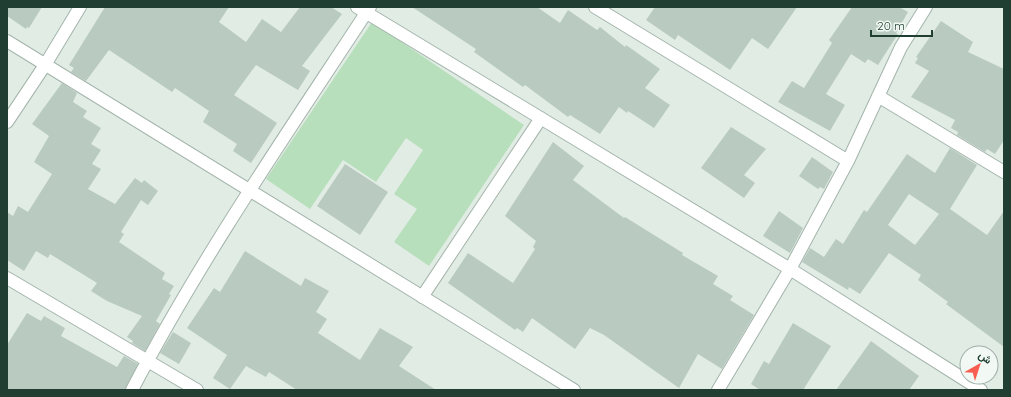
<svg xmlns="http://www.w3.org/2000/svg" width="1011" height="397" font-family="Quicksand,Vazirmatn,sans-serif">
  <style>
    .green { fill: #b8dfbc }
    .building { fill: #b9cac0; fill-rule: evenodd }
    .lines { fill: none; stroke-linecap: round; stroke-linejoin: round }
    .minor-casing { stroke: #a3b4ab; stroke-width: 14 }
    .minor { stroke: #fff; stroke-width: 12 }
  </style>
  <rect width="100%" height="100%" fill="#e1ece5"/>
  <path class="green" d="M 372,22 L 524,125 L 429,266 L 394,242 L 417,209 L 394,194 L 423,150 L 406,138 L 376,182 L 343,160 L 310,209 L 266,179 Z"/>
  <path class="building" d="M 7,7 L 42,7 L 29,28 L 27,27 L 26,29 L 7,16 Z
    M 105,7 L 229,7 L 219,22 L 246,42 L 262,19 L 281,32 L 300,7 L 331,7 L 342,14 L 302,66 L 310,71 L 298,90 L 256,65 L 234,95 L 277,123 L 251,163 L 233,151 L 237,144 L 203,122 L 209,111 L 175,88 L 172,92 L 109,50 L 86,81 L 71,72 L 74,68 L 69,65 Z
    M 412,7 L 537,7 L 560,23 L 568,10 L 597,30 L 600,27 L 625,47 L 626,45 L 660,69 L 645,88 L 670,105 L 654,128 L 628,111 L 627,113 L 619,107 L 600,134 L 570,115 L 568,117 L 525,85 L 523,87 L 474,52 L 476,49 Z
    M 655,7 L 797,7 L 768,49 L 752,38 L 730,70 L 678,35 L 675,40 L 646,20 Z
    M 852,7 L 899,7 L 908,12 L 896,33 L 898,34 L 878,65 L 868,59 L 865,63 L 851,54 L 826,94 L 845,105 L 830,131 L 778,102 L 792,81 L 804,88 L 832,43 L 829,40 Z
    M 941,21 L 973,42 L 968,52 L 1004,69 L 1004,140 L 995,154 L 987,149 L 985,152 L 957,135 L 958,132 L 951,128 L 955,120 L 911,97 L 929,71 L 915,63 L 918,58 L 916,57 Z
    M 62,83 L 77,93 L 73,102 L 87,111 L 83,117 L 101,128 L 91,144 L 101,150 L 92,164 L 101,169 L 88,189 L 115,204 L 135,178 L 142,183 L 144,180 L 158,191 L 148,205 L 141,200 L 121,232 L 124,234 L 119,242 L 165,273 L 162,279 L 174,286 L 169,294 L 171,295 L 156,321 L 160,324 L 145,351 L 132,343 L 133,341 L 127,337 L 142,316 L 107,301 L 91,291 L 97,283 L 50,254 L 48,258 L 36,251 L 24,271 L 7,260 L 7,212 L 13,216 L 18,206 L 28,212 L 52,174 L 34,162 L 49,136 L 32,124 Z
    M 731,127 L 766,149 L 744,175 L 755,183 L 744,198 L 701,168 Z
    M 553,142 L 584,166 L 573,180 L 624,218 L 625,217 L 683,253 L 682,255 L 718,276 L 713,284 L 733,296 L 730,300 L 754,315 L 722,369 L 698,354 L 679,388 L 604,335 L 590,328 L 575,349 L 532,318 L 523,332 L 517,328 L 515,330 L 448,283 L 468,253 L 513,283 L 535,249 L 533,247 L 536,241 L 505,216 Z
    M 950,148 L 977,165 L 950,209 L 987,235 L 1004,211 L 1004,347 L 946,304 L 948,302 L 918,280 L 921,275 L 889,253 L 860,294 L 849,287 L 848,290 L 802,262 L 810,248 L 824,257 L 836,239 L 843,244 L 864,210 L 867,212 L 907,154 L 935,173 ZM 909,194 L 939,214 L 915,245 L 888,225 Z
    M 812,157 L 833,172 L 824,189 L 820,187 L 818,189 L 799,176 Z
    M 345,164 L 388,192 L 360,235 L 317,206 Z
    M 779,211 L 803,228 L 790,253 L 763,236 Z
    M 245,251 L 301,286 L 305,278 L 329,291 L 316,312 L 327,319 L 318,333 L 360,360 L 380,328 L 413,347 L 399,366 L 436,390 L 297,390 L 269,372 L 266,377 L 246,366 L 230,389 L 213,378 L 227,355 L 187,328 L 214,288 L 220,292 Z
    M 27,313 L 41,321 L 44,316 L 65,328 L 61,336 L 117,367 L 124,356 L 138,364 L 125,390 L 7,390 L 7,345 Z
    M 793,323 L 831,346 L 803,390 L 760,390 L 751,384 L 764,361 L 769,364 Z
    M 173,332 L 191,343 L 179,364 L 160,353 Z
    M 871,341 L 919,376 L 909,390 L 836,390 Z"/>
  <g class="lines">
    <g class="minor-casing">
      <path id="minor" d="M 357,7 L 790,269 L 981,390
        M 595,7 L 848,161
        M 7,41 L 574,390
        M 878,96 L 1004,172
        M 7,122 L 45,65 L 80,7
        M 7,278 L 197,390
        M 422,297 L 541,118
        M 132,390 C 201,258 288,132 370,7
        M 718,390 L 790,269 L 848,161 L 901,47 L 926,7"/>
    </g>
    <use href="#minor" class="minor"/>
  </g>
  <rect width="1011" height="397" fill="none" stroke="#203e31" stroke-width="16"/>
  <g transform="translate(979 365) rotate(39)"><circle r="19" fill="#f2f9f4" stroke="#9eaea6"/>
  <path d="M0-3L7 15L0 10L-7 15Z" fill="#f95e52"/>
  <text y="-6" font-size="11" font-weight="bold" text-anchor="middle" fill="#203e31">ش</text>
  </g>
  <path d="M871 30v6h61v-6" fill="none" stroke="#203e31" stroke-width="2"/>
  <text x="877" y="30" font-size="12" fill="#203e31" stroke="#f2f9f4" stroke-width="3" paint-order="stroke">20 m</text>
</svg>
